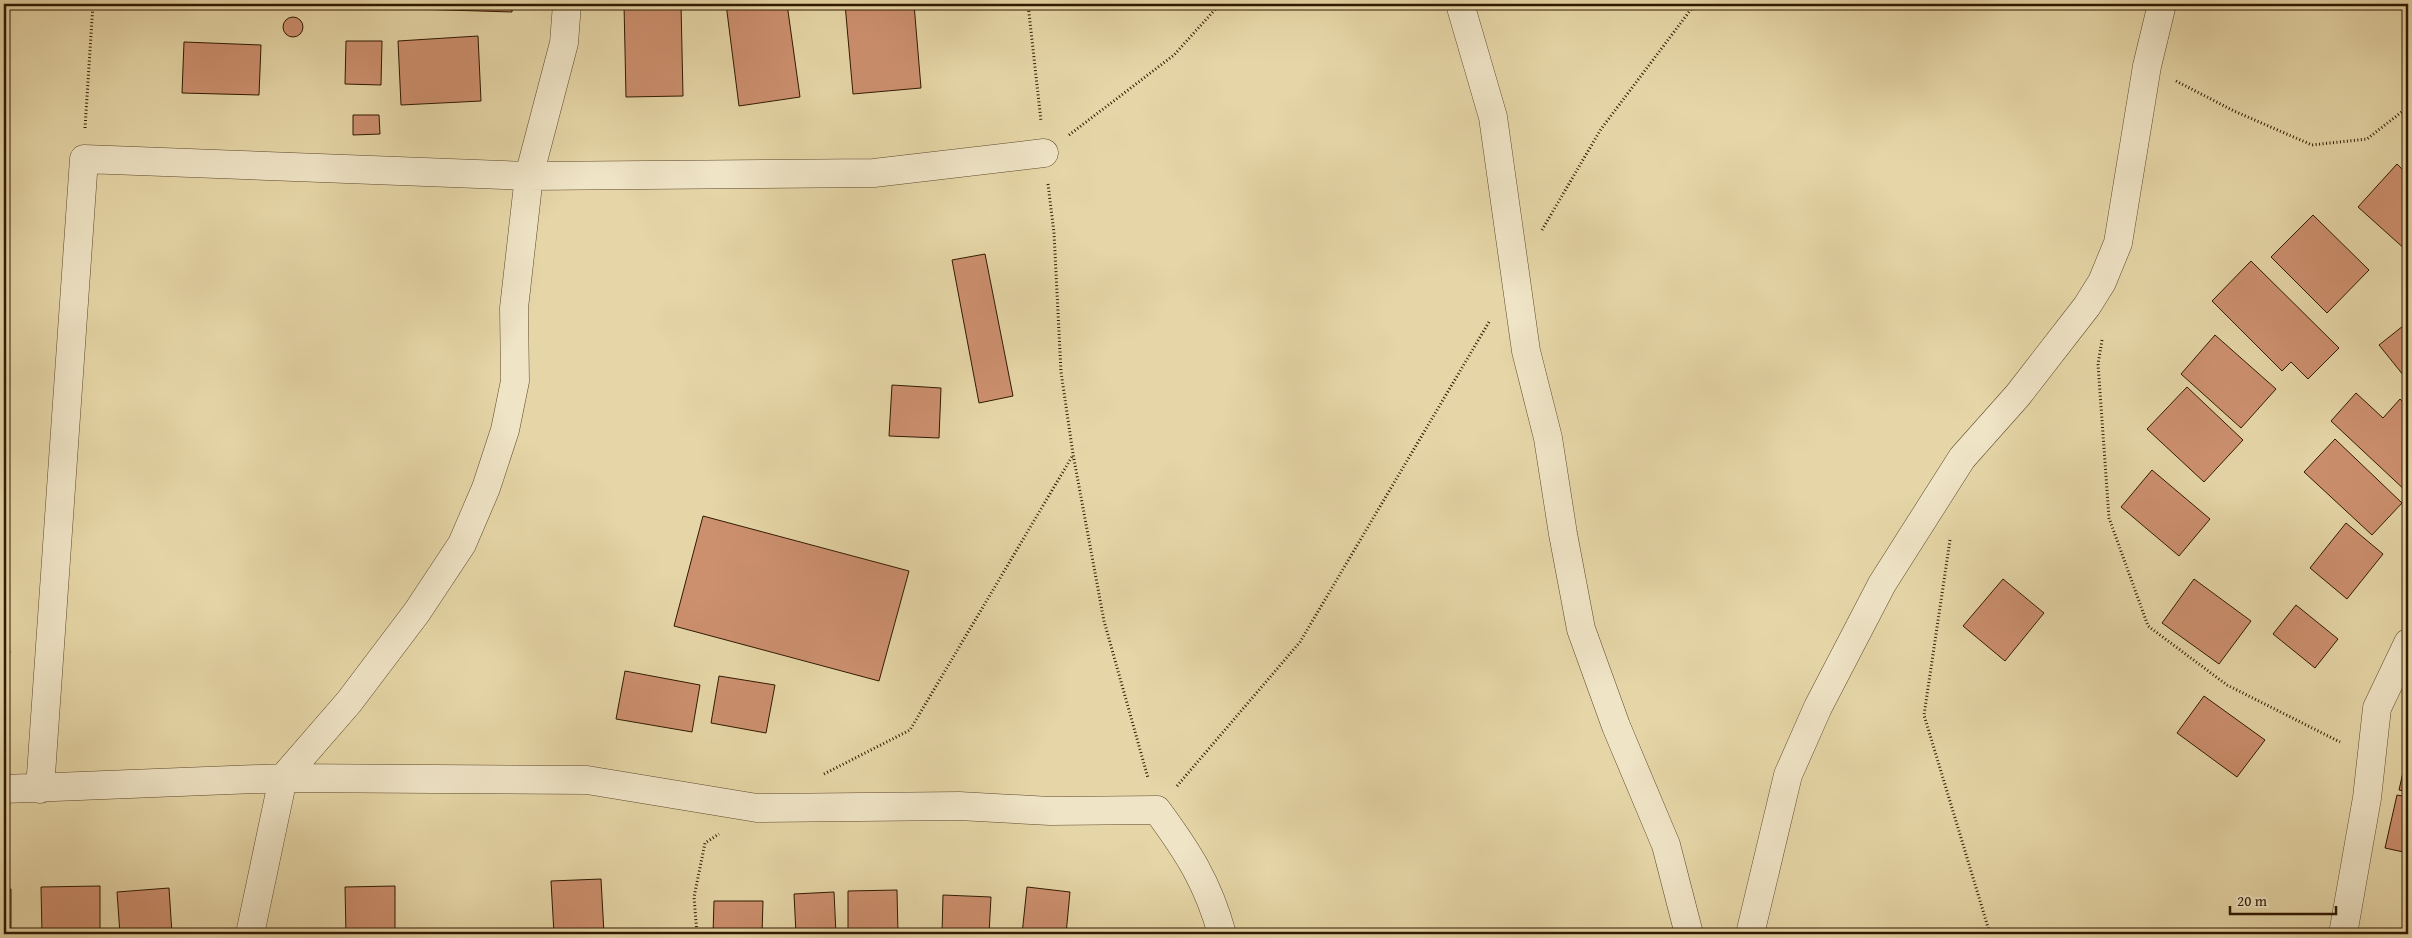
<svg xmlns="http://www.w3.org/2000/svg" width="2412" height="938" font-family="'Gentium Book Plus',serif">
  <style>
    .building { fill: #cd906f; stroke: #301900 }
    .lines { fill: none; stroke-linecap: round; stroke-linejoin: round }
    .minor-casing { stroke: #5e482a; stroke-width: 29 }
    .path { stroke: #301900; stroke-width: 3; stroke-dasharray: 1 2.5; stroke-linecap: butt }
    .minor { stroke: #efe4c6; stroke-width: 28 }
  </style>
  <rect width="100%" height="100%" fill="#e6d6a7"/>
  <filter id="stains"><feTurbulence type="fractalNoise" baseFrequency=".004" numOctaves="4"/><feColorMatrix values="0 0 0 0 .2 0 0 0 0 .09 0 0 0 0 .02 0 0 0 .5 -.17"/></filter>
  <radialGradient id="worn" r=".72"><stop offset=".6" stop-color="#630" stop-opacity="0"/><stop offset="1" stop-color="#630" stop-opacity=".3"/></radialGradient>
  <path class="building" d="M 384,4 L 512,4 L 512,12 L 384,8 Z
    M 624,4 L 681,4 L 683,96 L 626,97 Z
    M 726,4 L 787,4 L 800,97 L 739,106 Z
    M 845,4 L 914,4 L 921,88 L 853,94 Z
    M283 27a10 10 0 1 1 20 0a10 10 0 1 1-20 0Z
    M 478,36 L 481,101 L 401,105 L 398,41 Z
    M 346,41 L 382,41 L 381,85 L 345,84 Z
    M 184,42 L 261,45 L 259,95 L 182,93 Z
    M 353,115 L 379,115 L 380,134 L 353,135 Z
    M 2397,164 L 2408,175 L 2407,251 L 2358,207 Z
    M 2313,215 L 2369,270 L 2327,313 L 2271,257 Z
    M 985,254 L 1013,396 L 979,403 L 952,260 Z
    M 2251,261 L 2339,348 L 2308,379 L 2291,362 L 2282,371 L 2212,301 Z
    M 2408,322 L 2408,381 L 2379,345 Z
    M 2215,335 L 2276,389 L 2241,428 L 2181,374 Z
    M 892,385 L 941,388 L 939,438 L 889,436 Z
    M 2187,387 L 2243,440 L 2204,482 L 2147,429 Z
    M 2356,393 L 2383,418 L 2400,399 L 2408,407 L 2408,493 L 2331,421 Z
    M 2335,439 L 2402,503 L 2372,535 L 2304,472 Z
    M 2152,470 L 2210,519 L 2179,556 L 2121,507 Z
    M 703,516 L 909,571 L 879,681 L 674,626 Z
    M 2346,523 L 2383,554 L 2347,599 L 2310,568 Z
    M 2003,579 L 2044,613 L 2005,661 L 1963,626 Z
    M 2194,579 L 2251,621 L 2219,664 L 2162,623 Z
    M 2296,605 L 2338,639 L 2315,668 L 2273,634 Z
    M 4,649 L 10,651 L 5,675 L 4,674 Z
    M 625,671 L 700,685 L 692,732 L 616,719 Z
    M 719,676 L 775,685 L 766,733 L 711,723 Z
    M 2204,696 L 2265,740 L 2237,777 L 2177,733 Z
    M 2408,750 L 2408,792 L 2399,790 Z
    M 2397,795 L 2408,797 L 2408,853 L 2385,848 Z
    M 601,879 L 604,934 L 554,934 L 551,881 Z
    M 100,886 L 100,934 L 42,934 L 41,887 Z
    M 395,886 L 395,934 L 346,934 L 345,887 Z
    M 1027,887 L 1070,892 L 1066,934 L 1022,934 Z
    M 169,888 L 172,934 L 120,934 L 117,892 Z
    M 11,889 L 11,934 L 4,934 L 4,890 Z
    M 897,890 L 898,934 L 848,934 L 848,891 Z
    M 834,892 L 836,934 L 796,934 L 794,894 Z
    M 943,895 L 991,897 L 989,934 L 942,934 Z
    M 714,901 L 763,901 L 762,934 L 713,934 Z"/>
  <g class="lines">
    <g class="minor-casing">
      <path id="minor" d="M 1460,4 L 1493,117 L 1526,351 L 1548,438 L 1563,534 L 1581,629 L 1616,726 L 1666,845 L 1689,934
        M 4,789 L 283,778 L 587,780 L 757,808 L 959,806 L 1050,811 L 1157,810 C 1188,852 1208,883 1222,934
        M 40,789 L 84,159 L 529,176 L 874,173 L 1044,153
        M 250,934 L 283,778 L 349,702 L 417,612 L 462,544 L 486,488 L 505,430 L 515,381 L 514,308 L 529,176 L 564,43 L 567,4
        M 1750,934 L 1788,775 L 1818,707 L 1882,584 L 1962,458 L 2018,395 L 2087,306 L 2102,282 L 2118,243 L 2147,66 L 2162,4
        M 2343,934 L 2367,798 L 2377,708 L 2408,643"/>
    </g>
    <path class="path" d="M 1028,4 L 1041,121
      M 2176,81 L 2234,111 L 2312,145 L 2367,139 L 2408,107
      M 85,128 L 93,4
      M 1069,135 L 1174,55 L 1220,4
      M 1048,184 L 1054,233 L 1061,372 L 1073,454 L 1104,621 L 1148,778
      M 1542,230 L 1601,129 L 1695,4
      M 2102,340 L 2098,364 L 2109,518 L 2148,626 L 2227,685 L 2340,742
      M 1950,540 L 1924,715 L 1990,934
      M 824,774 L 910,730 L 1073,455
      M 1177,786 L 1300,642 L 1489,322
      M 697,934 L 694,897 L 705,843 L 719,834"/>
    <use href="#minor" class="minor"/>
  </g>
  <rect width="2412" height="938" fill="none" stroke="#e6d6a7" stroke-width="20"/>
  <rect x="5" y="5" width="2402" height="928" fill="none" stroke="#301900" stroke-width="2.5"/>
  <rect x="10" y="10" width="2392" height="918" fill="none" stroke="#301900"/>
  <path d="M2230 906v8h106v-8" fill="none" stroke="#301900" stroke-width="2.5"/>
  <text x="2237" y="906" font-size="15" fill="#301900" stroke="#efe4c6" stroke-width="4" paint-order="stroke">20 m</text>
  <rect width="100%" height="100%" filter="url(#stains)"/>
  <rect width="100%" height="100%" fill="url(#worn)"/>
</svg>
